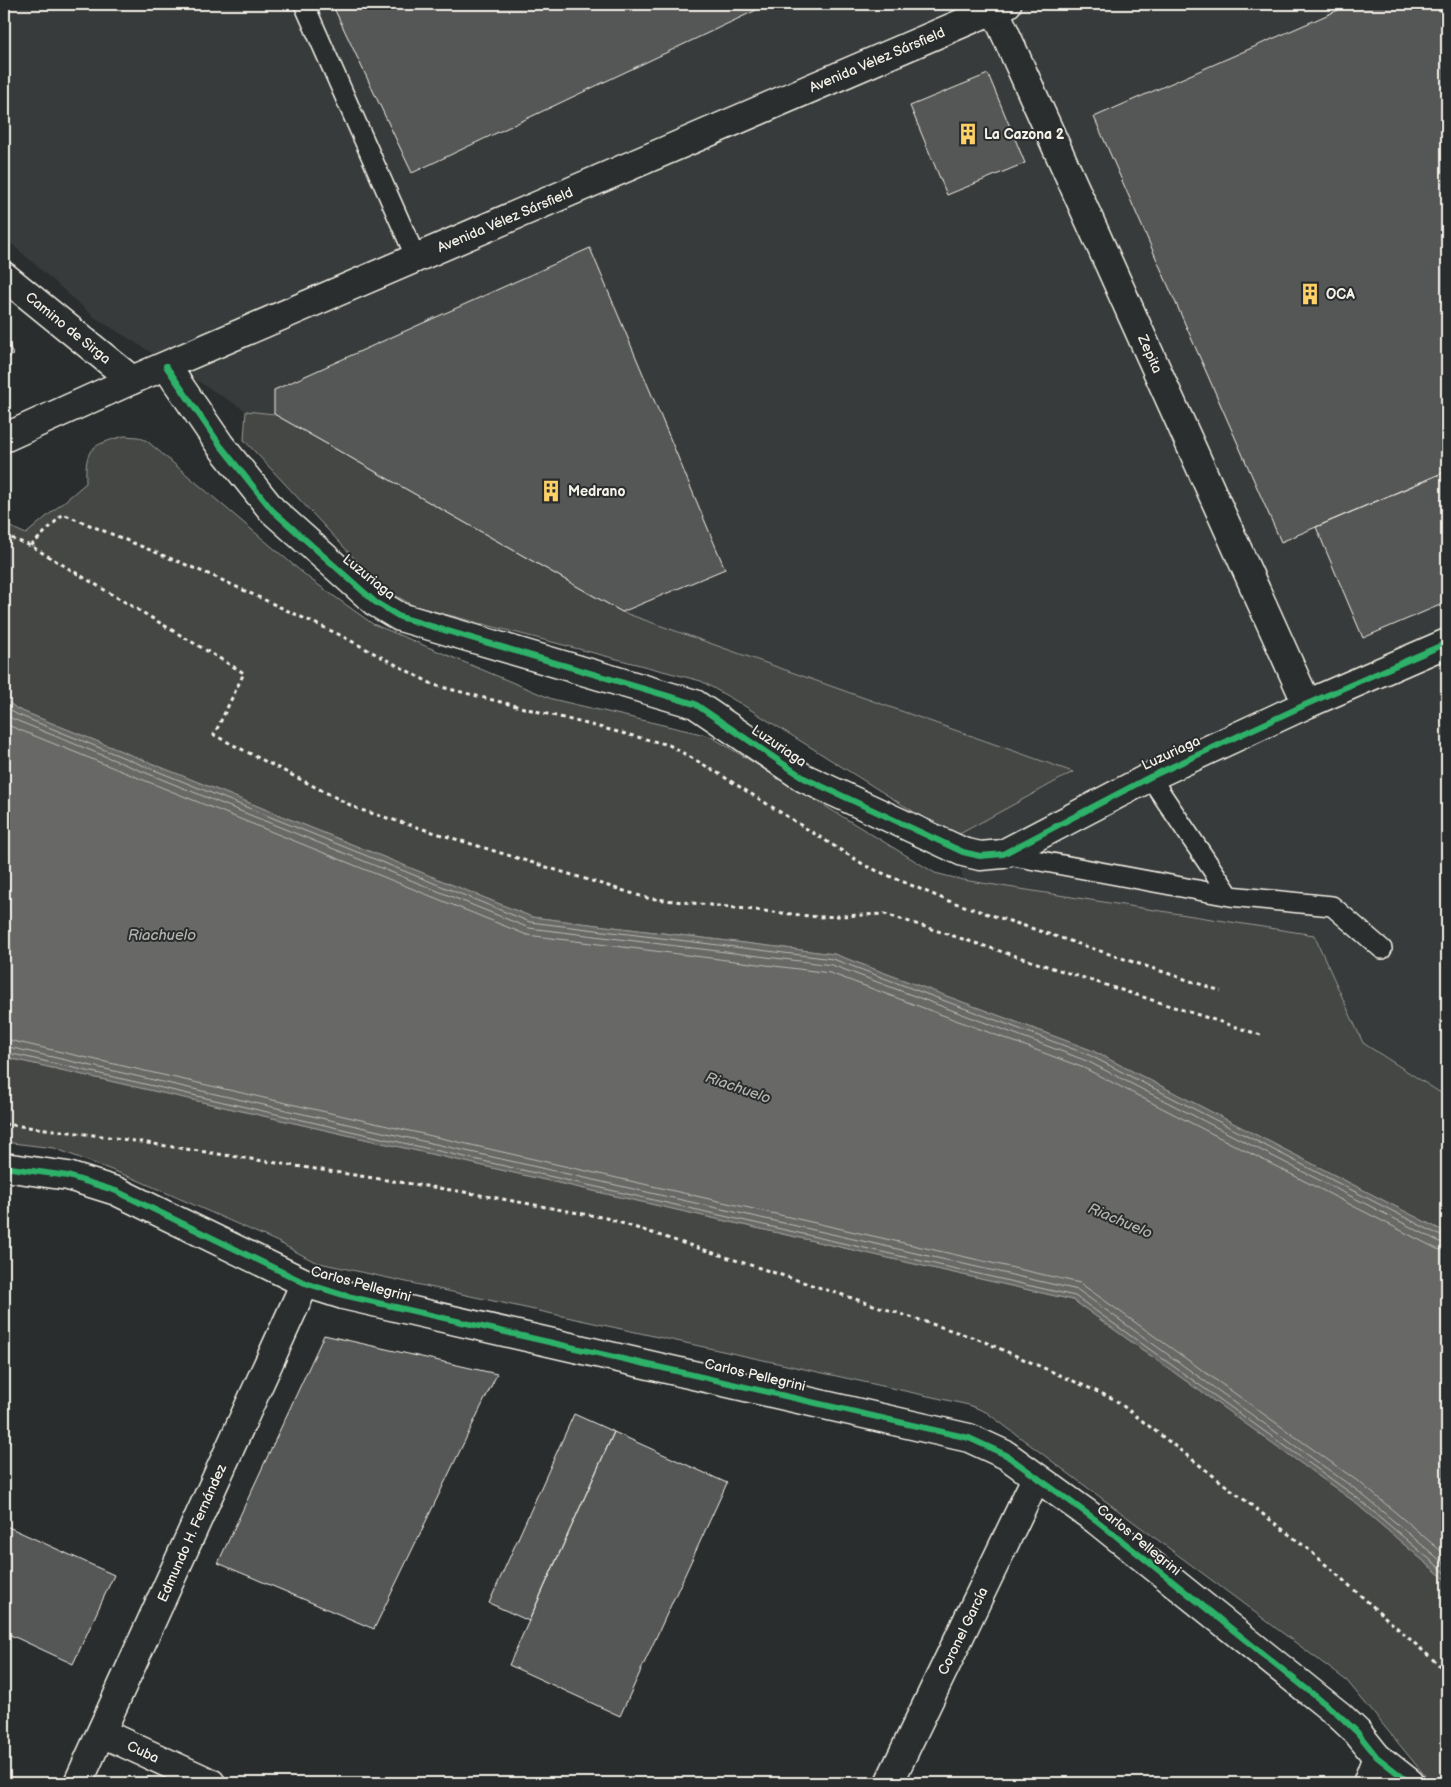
<svg xmlns="http://www.w3.org/2000/svg" width="1451" height="1787" font-family="'Balsamiq Sans',sans-serif">
  <style>
    .built { fill: #373a3a }
    .green { fill: #444645; stroke: #9c9c96 }
    .water { fill: #676866; stroke: #9f9f9a }
    .lines { fill: none; stroke-linecap: round; stroke-linejoin: round }
    .shore { stroke: #bcbab4; stroke-width: 1 }
    .building { fill: #555756; stroke: #f4f1e8 }
    .service-casing { stroke: #f4f1e8; stroke-width: 22 }
    .minor-casing { stroke: #f4f1e8; stroke-width: 31 }
    .tertiary-casing { stroke: #f4f1e8; stroke-width: 31 }
    .secondary-casing { stroke: #f4f1e8; stroke-width: 31 }
    .path { stroke: #f4f1e8; stroke-width: 3; stroke-dasharray: 4 4; stroke-linecap: butt }
    .service { stroke: #2a2d2e; stroke-width: 19 }
    .minor { stroke: #2a2d2e; stroke-width: 28 }
    .tertiary { stroke: #2a2d2e; stroke-width: 28 }
    .secondary { stroke: #2a2d2e; stroke-width: 28 }
    .cycleway-casing { stroke: #2a2d2e; stroke-width: 9 }
    .cycleway { stroke: #2db169; stroke-width: 6 }
    .labels { text-anchor: middle; dominant-baseline: central; stroke-width: 4; stroke-linejoin: round; paint-order: stroke }
    .street-label { font-size: 14px; fill: #f4f1e8; stroke: #2a2d2e }
    .poi-label { font-size: 14px; font-weight: bold; fill: #f4f1e8; stroke: #2a2d2e; text-anchor: start }
    .water-label { font-size: 15px; font-style: italic; fill: #b5b3ae; stroke: #2a2d2e }
  </style>
  <rect width="100%" height="100%" fill="#2a2d2e"/>
  <filter id="ink" filterUnits="userSpaceOnUse"><feTurbulence type="fractalNoise" baseFrequency=".02" numOctaves="2"/><feDisplacementMap in="SourceGraphic" scale="10" xChannelSelector="R" yChannelSelector="G"/><feConvolveMatrix kernelMatrix="1 2 1 2 8 2 1 2 1" color-interpolation-filters="sRGB"/></filter>
  <g filter="url(#ink)">
    <path class="built" d="M 4,4 L 1447,4 L 1447,1097 L 1363,1043 L 1314,935 L 963,880 L 954,837 L 1072,772 L 622,612 L 274,414 L 246,411 L 94,317 L 4,237 Z"/>
    <path class="green" d="M 246,411 L 274,414 L 622,612 L 1073,772 L 954,837 L 743,705 L 701,681 L 414,606 L 382,588 L 244,440 Z
      M 124,436 L 138,437 L 147,441 L 310,579 L 373,624 L 552,699 L 710,736 L 935,873 L 963,880 L 1314,935 L 1363,1043 L 1447,1097 L 1447,1233 L 1091,1050 L 834,954 L 532,917 L 17,709 L 4,698 L 4,524 L 26,534 L 86,483 C 85,447 90,446 124,436 Z
      M 4,1057 L 1073,1300 L 1352,1500 L 1447,1581 L 1447,1783 L 1431,1783 L 1347,1681 L 986,1412 L 969,1405 L 315,1262 L 278,1242 L 135,1179 L 54,1148 L 4,1142 Z"/>
    <path class="water" d="M 4,699 L 17,709 L 532,917 L 834,954 L 1091,1050 L 1447,1233 L 1447,1581 L 1352,1500 L 1073,1300 L 4,1057 Z"/>
    <g class="lines">
      <path class="shore" d="M 4,705 L 16,714 L 530,922 L 833,959 L 1089,1055 L 1443,1237 L 1447,1237
        M 4,713 L 13,719 L 529,928 L 832,965 L 1087,1061 L 1440,1242 L 1447,1243
        M 4,722 L 10,726 L 527,935 L 830,973 L 1084,1068 L 1437,1249 L 1447,1251
        M 4,1039 L 1080,1283 L 1363,1485 L 1447,1556
        M 4,1046 L 1078,1290 L 1358,1491 L 1447,1566
        M 4,1052 L 1075,1296 L 1355,1496 L 1447,1574"/>
    </g>
    <path class="building" d="M 332,4 L 769,4 L 412,173 Z
      M 1352,4 L 1445,4 L 1447,10 L 1447,471 L 1281,542 L 1094,117 Z
      M 988,74 L 1025,163 L 947,195 L 910,106 Z
      M 590,248 L 725,569 L 622,612 L 274,414 L 274,390 Z
      M 4,332 L 13,355 L 4,359 Z
      M 1447,471 L 1447,602 L 1363,638 L 1316,527 Z
      M 324,1335 L 497,1374 L 374,1629 L 218,1563 Z
      M 574,1414 L 614,1432 L 529,1621 L 489,1603 Z
      M 614,1432 L 727,1483 L 620,1716 L 509,1665 Z
      M 4,1525 L 114,1575 L 73,1664 L 4,1632 Z"/>
    <g class="lines">
      <g class="service-casing">
        <path id="service" d="M 304,4 L 416,258
          M 1150,777 L 1230,896
          M 1003,854 L 1230,896 L 1332,906 L 1382,949"/>
      </g>
      <g class="minor-casing">
        <path id="minor" d="M 992,4 L 1307,704
          M 4,276 L 132,380
          M 166,366 L 220,445 L 272,510 L 375,602 L 400,617 L 695,704 L 804,778 L 963,852 L 980,856 L 1003,854 L 1150,777 L 1307,704 L 1447,643
          M 102,1733 L 211,1783
          M 78,1783 L 305,1283
          M 889,1783 L 1036,1478
          M 1367,1783 L 1377,1757"/>
      </g>
      <g class="tertiary-casing">
        <path id="tertiary" d="M 4,1167 L 68,1176 L 116,1191 L 305,1283 L 343,1295 L 969,1438 L 1006,1455 L 1096,1520 L 1339,1715 L 1357,1732 L 1377,1757 L 1410,1783"/>
      </g>
      <g class="secondary-casing">
        <path id="secondary" d="M 4,438 L 132,380 L 1007,4"/>
      </g>
      <path class="path" d="M 4,535 L 31,546 L 244,673 L 214,735 L 358,809 L 647,898 L 818,917 L 885,914 L 1264,1036
        M 31,546 L 63,514 L 213,576 L 338,634 L 434,685 L 669,745 L 713,770 L 866,866 L 946,900 L 1221,991
        M 4,1124 L 102,1136 L 464,1192 L 606,1218 L 978,1339 L 1114,1399 L 1308,1549 L 1447,1672"/>
      <use href="#service" class="service"/>
      <use href="#minor" class="minor"/>
      <use href="#tertiary" class="tertiary"/>
      <use href="#secondary" class="secondary"/>
      <g class="cycleway-casing">
        <path id="cycleway" d="M 166,366 L 220,445 L 272,510 L 375,602 L 400,617 L 695,704 L 804,778 L 963,852 L 980,856 L 1003,854 L 1150,777 L 1307,704 L 1447,643
          M 4,1167 L 68,1176 L 116,1191 L 305,1283 L 343,1295 L 969,1438 L 1006,1455 L 1096,1520 L 1339,1715 L 1357,1732 L 1377,1757 L 1410,1783"/>
      </g>
      <use href="#cycleway" class="cycleway"/>
    </g>
  </g>
  <defs>
    <g id="building-bare" transform="scale(1.725)"><path d="M-4-6H4V6H1V3H-1V6H-4ZM-2.5-4.3h1.7v1.8h-1.7ZM.8-4.3h1.7v1.8H.8ZM-2.5-1h1.7V.8h-1.7ZM.8-1h1.7V.8H.8Z" fill="#ffd166" stroke="#2a2d2e" stroke-width="2.5" paint-order="stroke"/></g>
  </defs>
  <g fill-rule="evenodd">
    <use href="#building-bare" x="968" y="134"/>
    <use href="#building-bare" x="1310" y="294"/>
    <use href="#building-bare" x="551" y="491"/>
  </g>
  <g class="labels">
    <g class="street-label">
      <text transform="translate(877 60) rotate(-23)">Avenida Vélez Sársfield</text>
      <text transform="translate(505 220) rotate(-23)">Avenida Vélez Sársfield</text>
      <text transform="translate(68 328) rotate(39)">Camino de Sirga</text>
      <text transform="translate(1150 354) rotate(66)">Zepita</text>
      <text transform="translate(369 577) rotate(39)">Luzuriaga</text>
      <text transform="translate(779 746) rotate(34)">Luzuriaga</text>
      <text transform="translate(1171 753) rotate(-25)">Luzuriaga</text>
      <text transform="translate(361 1284) rotate(15)">Carlos Pellegrini</text>
      <text transform="translate(755 1375) rotate(13)">Carlos Pellegrini</text>
      <text transform="translate(192 1533) rotate(-66)">Edmundo H. Fernández</text>
      <text transform="translate(1139 1540) rotate(39)">Carlos Pellegrini</text>
      <text transform="translate(963 1631) rotate(-64)">Coronel García</text>
      <text transform="translate(143 1752) rotate(25)">Cuba</text>
    </g>
    <g class="poi-label">
      <text x="984" y="134">La Cazona 2</text>
      <text x="1326" y="294">OCA</text>
      <text x="568" y="491">Medrano</text>
    </g>
    <g class="water-label">
      <text x="162" y="935">Riachuelo</text>
      <text transform="translate(738 1088) rotate(19)">Riachuelo</text>
      <text transform="translate(1120 1221) rotate(23)">Riachuelo</text>
    </g>
  </g>
  <rect width="1451" height="1787" fill="none" stroke="#2a2d2e" stroke-width="20"/>
  <rect x="10" y="10" width="1431" height="1767" fill="none" stroke="#f4f1e8" stroke-width="2" filter="url(#ink)"/>
</svg>
